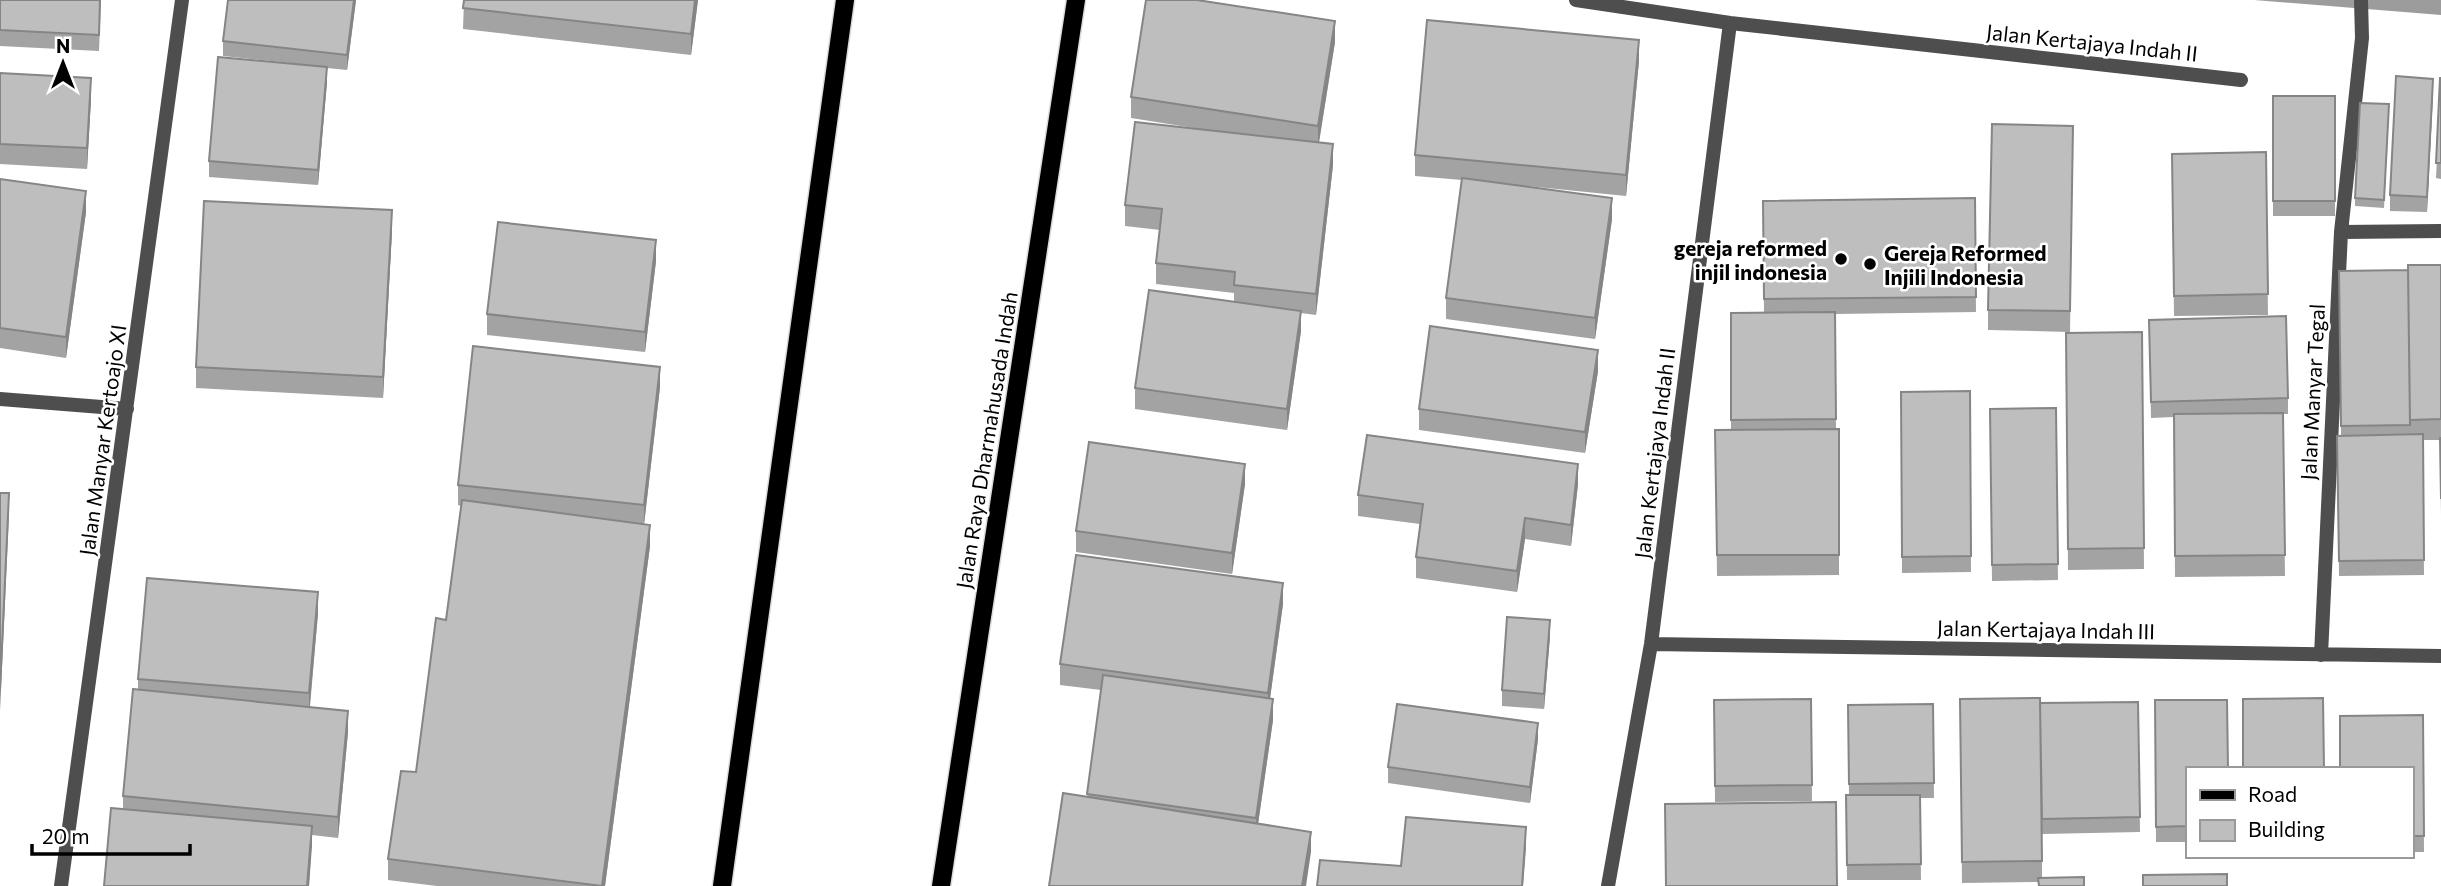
<svg xmlns="http://www.w3.org/2000/svg" width="2441" height="886" font-family="Commissioner,sans-serif">
  <style>
    .water { fill: #9c9c9c }
    .lines { fill: none; stroke-linecap: round; stroke-linejoin: round }
    .primary-casing { stroke: #dbdbdb; stroke-width: 21 }
    .minor { stroke: #4e4e4e; stroke-width: 14 }
    .primary { stroke: #000; stroke-width: 18 }
    .wall { fill: #a3a3a3 }
    .shaded-wall { fill: #858585 }
    .building { fill: #bebebe; stroke: #858585; stroke-width: 2 }
    .poi-dot { fill: #000; stroke: #fff; stroke-width: 2.5 }
    .labels { text-anchor: middle; dominant-baseline: central; stroke-width: 5; stroke-linejoin: round; paint-order: stroke }
    .street-label { font-size: 21px; fill: #000; stroke: #fff }
    .poi-label { font-size: 21px; font-weight: bold; fill: #000; stroke: #fff; text-anchor: end }
  </style>
  <rect width="100%" height="100%" fill="#fff"/>
  <path class="water" d="M 2254,0 L 2441,0 L 2441,15 Z"/>
  <g class="lines">
    <g class="primary-casing">
      <path id="primary" d="M 722,886 L 845,0
        M 941,886 L 1076,0"/>
    </g>
    <path class="minor" d="M 1576,0 L 1730,23 L 2241,80
      M 2341,232 L 2362,38 L 2361,0
      M 0,399 L 127,409
      M 1651,644 L 2441,656
      M 2321,655 L 2341,232 L 2441,231
      M 61,886 L 182,0
      M 1608,886 L 1651,644 L 1730,23"/>
    <use href="#primary" class="primary"/>
  </g>
  <path class="wall" d="M 0,0 L 101,0 L 99,51 L 0,46 Z
    M 228,0 L 356,0 L 347,70 L 327,68 L 327,82 L 318,185 L 209,177 L 209,161 L 290,63 L 223,56 L 223,41 Z
    M 464,0 L 698,0 L 691,55 L 463,29 Z
    M 1335,42 L 1319,143 L 1333,165 L 1316,315 L 1301,313 L 1301,331 L 1287,430 L 1135,409 L 1135,388 L 1234,301 L 1234,293 L 1156,284 L 1156,263 L 1160,230 L 1125,226 L 1125,205 L 1213,131 L 1131,118 L 1131,97 Z
    M 1639,61 L 1626,196 L 1527,186 L 1612,219 L 1595,339 L 1446,319 L 1446,298 L 1462,180 L 1415,176 L 1415,155 Z
    M 0,73 L 91,99 L 87,169 L 0,164 Z
    M 2441,78 L 2441,179 L 2436,178 Z
    M 2433,94 L 2427,212 L 2390,211 L 2390,195 Z
    M 2273,96 L 2335,96 L 2335,216 L 2273,216 Z
    M 2389,112 L 2384,208 L 2355,206 L 2355,198 Z
    M 2073,147 L 2070,332 L 1988,330 L 1988,310 Z
    M 2266,152 L 2268,315 L 2174,316 L 2172,154 Z
    M 0,179 L 86,212 L 66,358 L 0,348 Z
    M 1975,198 L 1976,312 L 1835,314 L 1836,429 L 1839,429 L 1839,575 L 1717,576 L 1715,430 L 1731,430 L 1731,313 L 1764,313 L 1763,201 Z
    M 392,231 L 383,398 L 196,388 L 196,367 Z
    M 656,261 L 645,352 L 487,335 L 487,314 Z
    M 2441,265 L 2441,515 L 2440,440 L 2423,440 L 2424,575 L 2339,576 L 2337,436 L 2341,436 L 2339,271 L 2408,270 Z
    M 2142,332 L 2144,569 L 2068,570 L 2066,333 Z
    M 2149,336 L 2288,398 L 2288,414 L 2283,414 L 2285,576 L 2175,577 L 2174,417 L 2151,418 Z
    M 1598,371 L 1585,453 L 1419,430 L 1419,409 Z
    M 660,387 L 644,524 L 650,546 L 605,886 L 437,886 L 388,880 L 388,859 L 416,772 L 446,620 L 461,506 L 458,505 L 458,485 Z
    M 1970,391 L 1971,572 L 1902,573 L 1901,392 Z
    M 2056,408 L 2058,580 L 1992,581 L 1990,409 Z
    M 1245,484 L 1232,574 L 1076,552 L 1076,531 Z
    M 1578,484 L 1571,546 L 1525,539 L 1517,592 L 1416,578 L 1416,557 L 1420,524 L 1358,516 L 1358,495 Z
    M 1283,604 L 1270,698 L 1273,720 L 1258,824 L 1311,852 L 1087,797 L 1101,690 L 1060,685 L 1060,664 Z
    M 318,613 L 310,707 L 348,732 L 338,838 L 312,835 L 309,886 L 104,886 L 123,809 L 123,796 L 138,690 L 138,679 Z
    M 1550,636 L 1544,709 L 1502,706 L 1502,690 Z
    M 1811,699 L 1812,801 L 1715,802 L 1714,700 Z
    M 1960,699 L 2040,703 L 2138,702 L 2140,832 L 2042,834 L 2042,878 L 2038,882 L 1962,883 Z
    M 2155,700 L 2187,769 L 2187,842 L 2156,842 Z
    M 1933,704 L 1934,798 L 1920,798 L 1921,880 L 1847,880 L 1846,795 L 1849,795 L 1848,705 Z
    M 2423,715 L 2424,852 L 2411,852 L 2411,769 Z
    M 1538,739 L 1530,803 L 1388,783 L 1388,767 Z"/>
  <path class="shaded-wall" d="M 354,0 L 356,0 L 347,70 L 347,55 Z
    M 695,0 L 698,0 L 691,55 L 691,34 Z
    M 1335,21 L 1335,42 L 1318,147 L 1318,126 Z
    M 1639,40 L 1639,61 L 1626,196 L 1626,175 Z
    M 327,67 L 327,82 L 318,185 L 318,170 Z
    M 91,78 L 91,99 L 87,169 L 87,148 Z
    M 2433,79 L 2433,94 L 2427,212 L 2427,197 Z
    M 1333,144 L 1333,165 L 1316,315 L 1316,294 Z
    M 86,191 L 86,212 L 66,358 L 66,337 Z
    M 1612,198 L 1612,219 L 1595,339 L 1595,318 Z
    M 392,210 L 392,231 L 383,398 L 383,377 Z
    M 656,240 L 656,261 L 645,352 L 645,332 Z
    M 1301,311 L 1301,331 L 1287,430 L 1287,409 Z
    M 1598,350 L 1598,371 L 1585,453 L 1585,432 Z
    M 660,367 L 660,387 L 644,525 L 644,505 Z
    M 1245,464 L 1245,484 L 1232,574 L 1232,553 Z
    M 1578,464 L 1578,484 L 1571,546 L 1571,525 Z
    M 9,493 L 9,514 L 0,711 L 0,690 Z
    M 1525,518 L 1525,539 L 1517,592 L 1517,571 Z
    M 650,525 L 650,546 L 605,886 L 602,886 Z
    M 1283,583 L 1283,604 L 1268,713 L 1268,693 Z
    M 318,592 L 318,613 L 309,713 L 309,693 Z
    M 1550,620 L 1550,636 L 1544,709 L 1544,694 Z
    M 1273,699 L 1273,720 L 1256,838 L 1256,818 Z
    M 348,711 L 348,732 L 338,838 L 338,817 Z
    M 1538,723 L 1538,739 L 1530,803 L 1530,787 Z
    M 312,826 L 312,846 L 309,886 L 307,886 Z
    M 1526,827 L 1526,848 L 1523,886 L 1522,886 Z
    M 1311,832 L 1311,852 L 1306,886 L 1302,886 Z"/>
  <path class="building" d="M 0,0 L 100,0 L 99,35 L 0,30 Z
    M 228,0 L 354,0 L 347,55 L 223,41 Z
    M 464,0 L 695,0 L 691,34 L 463,8 Z
    M 1146,0 L 1197,0 L 1335,21 L 1318,126 L 1131,97 Z
    M 1427,20 L 1639,40 L 1626,175 L 1415,155 Z
    M 218,57 L 327,67 L 318,170 L 209,161 Z
    M 0,73 L 91,78 L 87,148 L 0,144 Z
    M 2396,76 L 2433,79 L 2427,197 L 2390,195 Z
    M 2440,78 L 2441,78 L 2441,163 L 2436,163 Z
    M 2273,96 L 2335,96 L 2335,201 L 2273,201 Z
    M 2360,103 L 2389,104 L 2384,200 L 2355,198 Z
    M 1135,122 L 1333,144 L 1316,294 L 1234,285 L 1235,272 L 1156,263 L 1162,209 L 1125,205 Z
    M 1992,124 L 2073,126 L 2070,311 L 1988,310 Z
    M 2266,152 L 2268,294 L 2174,296 L 2172,154 Z
    M 1462,178 L 1612,198 L 1595,318 L 1446,298 Z
    M 0,179 L 86,191 L 66,337 L 0,328 Z
    M 1975,198 L 1976,297 L 1764,299 L 1763,201 Z
    M 204,201 L 392,210 L 383,377 L 196,367 Z
    M 498,222 L 656,240 L 645,332 L 487,314 Z
    M 2408,265 L 2441,265 L 2441,419 L 2410,420 Z
    M 2408,270 L 2410,425 L 2341,426 L 2339,271 Z
    M 1149,290 L 1301,311 L 1287,409 L 1135,388 Z
    M 1835,312 L 1836,419 L 1731,420 L 1731,313 Z
    M 2286,316 L 2288,398 L 2151,402 L 2149,320 Z
    M 1430,326 L 1598,350 L 1585,432 L 1419,409 Z
    M 2142,332 L 2144,548 L 2068,549 L 2066,333 Z
    M 473,346 L 660,367 L 644,505 L 458,485 Z
    M 1970,391 L 1971,556 L 1902,557 L 1901,392 Z
    M 2056,408 L 2058,564 L 1992,565 L 1990,409 Z
    M 2283,413 L 2285,555 L 2175,556 L 2174,414 Z
    M 1839,429 L 1839,555 L 1717,555 L 1715,430 Z
    M 2423,434 L 2424,560 L 2339,561 L 2337,436 Z
    M 1367,435 L 1578,464 L 1571,525 L 1525,518 L 1517,571 L 1416,557 L 1423,504 L 1358,495 Z
    M 2440,438 L 2441,438 L 2441,499 Z
    M 1089,442 L 1245,464 L 1232,553 L 1076,531 Z
    M 0,493 L 9,493 L 0,690 Z
    M 462,500 L 650,525 L 602,886 L 388,859 L 401,771 L 416,772 L 436,618 L 446,620 Z
    M 1076,555 L 1283,583 L 1268,693 L 1060,664 Z
    M 147,578 L 318,592 L 309,693 L 138,679 Z
    M 1507,617 L 1550,620 L 1544,694 L 1502,690 Z
    M 1103,675 L 1273,699 L 1256,818 L 1087,794 Z
    M 133,689 L 348,711 L 338,817 L 123,796 Z
    M 2040,698 L 2042,861 L 1962,862 L 1960,699 Z
    M 2323,698 L 2324,769 L 2243,769 L 2243,699 Z
    M 1811,699 L 1812,785 L 1715,786 L 1714,700 Z
    M 2155,700 L 2227,700 L 2228,769 L 2187,769 L 2187,826 L 2156,827 Z
    M 2138,702 L 2140,817 L 2042,819 L 2040,703 Z
    M 1397,704 L 1538,723 L 1530,787 L 1388,767 Z
    M 1933,704 L 1934,783 L 1849,784 L 1848,705 Z
    M 2423,715 L 2424,836 L 2411,836 L 2411,769 L 2340,769 L 2340,716 Z
    M 1063,793 L 1311,832 L 1302,886 L 1049,886 Z
    M 1846,795 L 1920,795 L 1921,864 L 1847,865 Z
    M 1836,802 L 1837,886 L 1666,886 L 1665,804 Z
    M 111,808 L 312,826 L 307,886 L 104,886 Z
    M 1406,817 L 1526,827 L 1522,886 L 1317,886 L 1320,860 L 1401,866 Z
    M 2227,874 L 2227,886 L 2143,886 L 2143,875 Z
    M 2084,877 L 2084,886 L 2039,886 L 2038,878 Z"/>
  <g class="poi-dot">
    <circle cx="1841" cy="259" r="7"/>
    <circle cx="1870" cy="264" r="7"/>
  </g>
  <g class="labels">
    <g class="street-label">
      <text transform="translate(2092 42) rotate(6)">Jalan Kertajaya Indah II</text>
      <text transform="translate(2312 392) rotate(-87)">Jalan Manyar Tegal</text>
      <text transform="translate(102 440) rotate(-82)">Jalan Manyar Kertoajo XI</text>
      <text transform="translate(986 440) rotate(-81)">Jalan Raya Dharmahusada Indah</text>
      <text transform="translate(1654 453) rotate(-83)">Jalan Kertajaya Indah II</text>
      <text transform="translate(2046 629) rotate(1)">Jalan Kertajaya Indah III</text>
    </g>
    <g class="poi-label">
      <text x="1827" y="247">gereja reformed<tspan x="1827" dy="24">injil indonesia</tspan></text>
      <text x="1884" y="252" text-anchor="start">Gereja Reformed<tspan x="1884" dy="24">Injili Indonesia</tspan></text>
    </g>
  </g>
  <rect x="2186" y="767" width="228" height="91" fill="#ffffff" stroke="#999999" stroke-width="2"/>
  <rect x="2200" y="790" width="35" height="10" fill="#000000" stroke="#999999" stroke-width="2"/>
  <text x="2248" y="802" font-size="21" fill="#000000">Road</text>
  <rect x="2200" y="820" width="35" height="21" fill="#bebebe" stroke="#999999" stroke-width="2"/>
  <text x="2248" y="837" font-size="21" fill="#000000">Building</text>
  <g transform="translate(63 63)" stroke="#ffffff" stroke-width="5" paint-order="stroke">
  <path d="M0-5L12 26L0 18L-12 26Z" fill="#000000"/>
  <text y="-10" font-size="19" font-weight="bold" text-anchor="middle" fill="#000000">N</text>
  </g>
  <path d="M32 844v10h158v-10" fill="none" stroke="#000000" stroke-width="3.5"/>
  <text x="42" y="844" font-size="21" fill="#000000" stroke="#ffffff" stroke-width="5" paint-order="stroke">20 m</text>
</svg>
